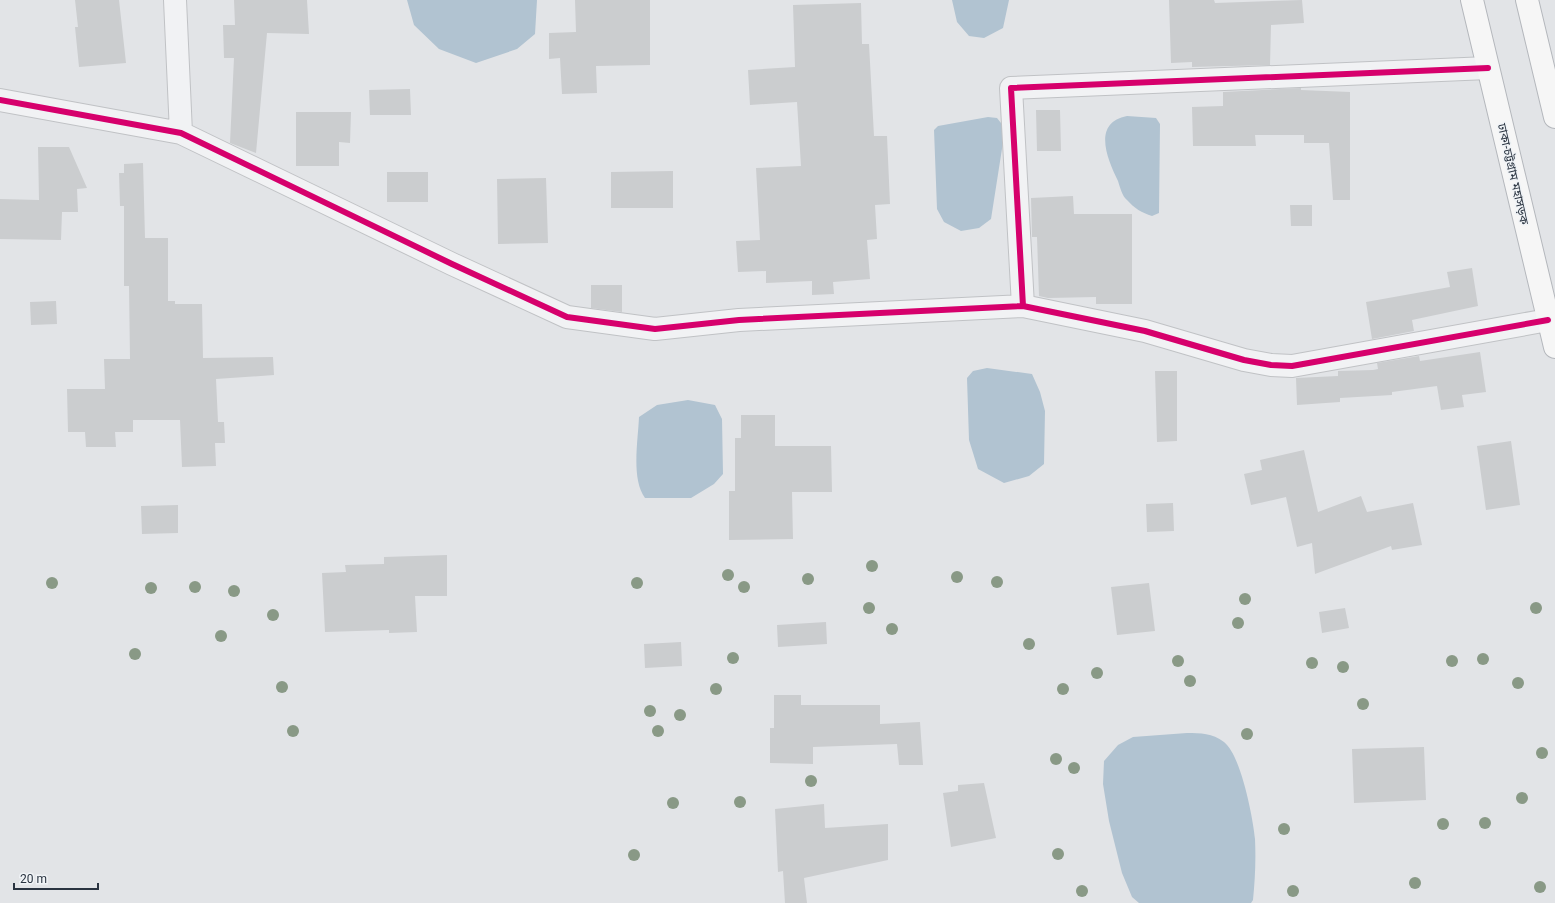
<svg xmlns="http://www.w3.org/2000/svg" width="1555" height="903" font-family="Roboto,'Noto Sans Bengali',sans-serif">
  <style>
    .water { fill: #b1c3d1 }
    .building { fill: #cbcdcf }
    .lines { fill: none; stroke-linecap: round; stroke-linejoin: round }
    .minor-casing { stroke: #c0c2c5; stroke-width: 24 }
    .highway-casing { stroke: #b4b7bc; stroke-width: 24 }
    .minor { stroke: #f1f2f4; stroke-width: 22 }
    .highway { stroke: #f6f6f6; stroke-width: 22 }
    .cycleway-casing { stroke: #f0f3f6; stroke-width: 8 }
    .cycleway { stroke: #d6006c; stroke-width: 6 }
    .tree { fill: #899986 }
    .labels { text-anchor: middle; dominant-baseline: central; stroke-width: 3; stroke-linejoin: round; paint-order: stroke }
    .street-label { font-size: 12px; fill: #293340; stroke: #f0f3f6 }
  </style>
  <rect width="100%" height="100%" fill="#e2e4e7"/>
  <path class="water" d="M 407,0 L 537,0 L 535,34 L 517,49 L 476,63 L 439,49 L 414,25 Z
    M 952,0 L 1009,0 L 1003,28 L 984,38 L 969,36 L 957,22 Z
    M 1127,116 L 1156,118 L 1160,124 L 1159,213 L 1152,216 C 1142,213 1134,208 1127,200 C 1122,196 1120,187 1118,181 C 1107,158 1092,123 1127,116 Z
    M 988,117 L 997,118 L 1001,123 L 1004,136 L 991,219 L 979,228 L 961,231 L 944,222 L 937,209 L 934,130 L 938,126 Z
    M 987,368 L 1032,374 L 1040,392 L 1045,411 L 1044,464 L 1029,476 L 1004,483 L 978,469 L 969,440 L 967,378 L 973,371 Z
    M 688,400 L 715,405 L 722,419 L 723,474 L 714,484 L 691,498 L 645,498 C 631,479 638,441 639,417 L 657,405 Z
    M 1187,733 C 1201,733 1212,733 1224,742 C 1241,755 1253,818 1255,839 C 1256,860 1255,880 1253,900 L 1251,903 L 1139,903 L 1132,897 L 1122,873 L 1109,821 L 1103,784 L 1104,761 L 1118,745 L 1133,737 Z"/>
  <path class="building" d="M 75,0 L 119,0 L 126,63 L 79,67 L 75,27 L 78,27 Z
    M 234,0 L 307,0 L 309,34 L 267,33 L 256,153 L 230,143 L 234,58 L 224,58 L 223,25 L 235,25 Z
    M 575,0 L 650,0 L 650,65 L 596,66 L 597,93 L 562,94 L 560,58 L 549,59 L 549,33 L 576,32 Z
    M 1169,0 L 1214,0 L 1215,3 L 1302,0 L 1304,23 L 1271,25 L 1270,65 L 1192,67 L 1192,62 L 1171,63 Z
    M 861,3 L 862,44 L 869,44 L 874,136 L 887,136 L 890,204 L 875,205 L 877,239 L 867,240 L 870,279 L 833,282 L 834,294 L 812,295 L 812,281 L 766,283 L 766,271 L 738,272 L 736,241 L 760,240 L 756,168 L 801,166 L 797,102 L 750,105 L 748,70 L 795,67 L 793,5 Z
    M 1301,88 L 1301,90 L 1350,92 L 1350,200 L 1333,200 L 1329,143 L 1304,143 L 1304,135 L 1255,135 L 1256,146 L 1193,146 L 1192,107 L 1223,106 L 1223,92 Z
    M 410,89 L 411,115 L 370,115 L 369,90 Z
    M 1036,110 L 1060,110 L 1061,151 L 1037,151 Z
    M 296,112 L 351,112 L 350,143 L 339,142 L 339,166 L 296,166 Z
    M 38,147 L 69,147 L 87,188 L 77,189 L 78,212 L 62,212 L 61,240 L 0,239 L 0,199 L 39,200 Z
    M 143,163 L 145,238 L 168,238 L 168,301 L 175,301 L 175,304 L 202,304 L 203,358 L 273,357 L 274,375 L 216,379 L 218,422 L 224,422 L 225,443 L 215,443 L 216,466 L 182,467 L 180,420 L 133,420 L 133,432 L 115,432 L 116,447 L 86,447 L 85,432 L 68,432 L 67,389 L 105,389 L 104,359 L 130,359 L 129,286 L 124,286 L 124,206 L 120,206 L 119,173 L 124,173 L 124,164 Z
    M 673,171 L 673,208 L 611,208 L 611,172 Z
    M 387,172 L 428,172 L 428,202 L 387,202 Z
    M 546,178 L 548,243 L 498,244 L 497,179 Z
    M 1073,196 L 1074,214 L 1132,214 L 1132,304 L 1096,304 L 1096,297 L 1048,298 L 1039,296 L 1037,237 L 1032,237 L 1031,198 Z
    M 1290,205 L 1312,205 L 1312,226 L 1291,226 Z
    M 1472,268 L 1478,306 L 1412,320 L 1414,331 L 1372,339 L 1366,302 L 1450,287 L 1447,272 Z
    M 591,285 L 622,285 L 622,312 L 591,308 Z
    M 56,301 L 57,324 L 31,325 L 30,302 Z
    M 1480,352 L 1486,392 L 1462,395 L 1464,407 L 1441,410 L 1437,386 L 1392,392 L 1392,395 L 1340,398 L 1340,402 L 1297,405 L 1296,378 L 1338,376 L 1338,371 L 1373,370 L 1378,369 L 1377,363 L 1419,356 L 1420,361 Z
    M 1155,371 L 1177,371 L 1177,441 L 1157,442 Z
    M 741,415 L 775,415 L 775,446 L 831,446 L 832,492 L 792,492 L 793,539 L 729,540 L 729,491 L 735,491 L 735,438 L 741,438 Z
    M 1511,441 L 1520,505 L 1486,510 L 1477,446 Z
    M 1304,450 L 1318,512 L 1361,496 L 1367,512 L 1413,503 L 1422,545 L 1392,550 L 1391,546 L 1315,574 L 1312,543 L 1297,547 L 1286,497 L 1251,505 L 1244,474 L 1262,470 L 1260,460 Z
    M 1173,503 L 1174,531 L 1147,532 L 1146,504 Z
    M 178,505 L 178,533 L 142,534 L 141,506 Z
    M 447,555 L 447,596 L 415,596 L 417,632 L 389,633 L 389,630 L 325,632 L 322,573 L 346,572 L 345,565 L 384,564 L 384,557 Z
    M 1149,583 L 1155,631 L 1117,635 L 1111,587 Z
    M 1345,608 L 1349,628 L 1322,633 L 1319,612 Z
    M 826,622 L 827,644 L 778,647 L 777,625 Z
    M 681,642 L 682,666 L 645,668 L 644,644 Z
    M 774,695 L 801,695 L 801,705 L 880,705 L 880,724 L 920,722 L 923,765 L 899,765 L 897,744 L 813,747 L 813,764 L 770,763 L 770,728 L 774,728 Z
    M 1424,747 L 1426,800 L 1354,803 L 1352,749 Z
    M 984,783 L 996,838 L 951,847 L 943,793 L 958,791 L 958,785 Z
    M 824,804 L 825,828 L 888,824 L 888,860 L 804,878 L 807,903 L 785,903 L 783,871 L 778,872 L 775,809 Z"/>
  <g class="lines">
    <g class="minor-casing">
      <path id="minor" d="M 175,0 L 181,133
        M 0,100 L 181,133 L 452,264 L 567,317 L 655,329 L 739,320 L 1023,306 L 1145,331 L 1244,360 L 1271,365 L 1292,366 L 1548,320
        M 1023,306 L 1011,88 L 1488,68"/>
    </g>
    <g class="highway-casing">
      <path id="highway" d="M 1472,0 L 1555,347
        M 1527,0 L 1555,117"/>
    </g>
    <use href="#minor" class="minor"/>
    <use href="#highway" class="highway"/>
    <g class="cycleway-casing">
      <path id="cycleway" d="M 0,100 L 181,133 L 452,264 L 567,317 L 655,329 L 739,320 L 1023,306 L 1145,331 L 1244,360 L 1271,365 L 1292,366 L 1548,320
        M 1023,306 L 1011,88 L 1488,68"/>
    </g>
    <use href="#cycleway" class="cycleway"/>
  </g>
  <g class="tree">
    <circle cx="872" cy="566" r="6"/>
    <circle cx="728" cy="575" r="6"/>
    <circle cx="957" cy="577" r="6"/>
    <circle cx="808" cy="579" r="6"/>
    <circle cx="997" cy="582" r="6"/>
    <circle cx="52" cy="583" r="6"/>
    <circle cx="637" cy="583" r="6"/>
    <circle cx="195" cy="587" r="6"/>
    <circle cx="744" cy="587" r="6"/>
    <circle cx="151" cy="588" r="6"/>
    <circle cx="234" cy="591" r="6"/>
    <circle cx="1245" cy="599" r="6"/>
    <circle cx="869" cy="608" r="6"/>
    <circle cx="1536" cy="608" r="6"/>
    <circle cx="273" cy="615" r="6"/>
    <circle cx="1238" cy="623" r="6"/>
    <circle cx="892" cy="629" r="6"/>
    <circle cx="221" cy="636" r="6"/>
    <circle cx="1029" cy="644" r="6"/>
    <circle cx="135" cy="654" r="6"/>
    <circle cx="733" cy="658" r="6"/>
    <circle cx="1483" cy="659" r="6"/>
    <circle cx="1178" cy="661" r="6"/>
    <circle cx="1452" cy="661" r="6"/>
    <circle cx="1312" cy="663" r="6"/>
    <circle cx="1343" cy="667" r="6"/>
    <circle cx="1097" cy="673" r="6"/>
    <circle cx="1190" cy="681" r="6"/>
    <circle cx="1518" cy="683" r="6"/>
    <circle cx="282" cy="687" r="6"/>
    <circle cx="716" cy="689" r="6"/>
    <circle cx="1063" cy="689" r="6"/>
    <circle cx="1363" cy="704" r="6"/>
    <circle cx="650" cy="711" r="6"/>
    <circle cx="680" cy="715" r="6"/>
    <circle cx="293" cy="731" r="6"/>
    <circle cx="658" cy="731" r="6"/>
    <circle cx="1247" cy="734" r="6"/>
    <circle cx="1542" cy="753" r="6"/>
    <circle cx="1056" cy="759" r="6"/>
    <circle cx="1074" cy="768" r="6"/>
    <circle cx="811" cy="781" r="6"/>
    <circle cx="1522" cy="798" r="6"/>
    <circle cx="740" cy="802" r="6"/>
    <circle cx="673" cy="803" r="6"/>
    <circle cx="1485" cy="823" r="6"/>
    <circle cx="1443" cy="824" r="6"/>
    <circle cx="1284" cy="829" r="6"/>
    <circle cx="1058" cy="854" r="6"/>
    <circle cx="634" cy="855" r="6"/>
    <circle cx="1415" cy="883" r="6"/>
    <circle cx="1540" cy="887" r="6"/>
    <circle cx="1082" cy="891" r="6"/>
    <circle cx="1293" cy="891" r="6"/>
  </g>
  <g class="labels">
    <g class="street-label">
      <text transform="translate(1513 174) rotate(77)">ঢাকা-চট্টগ্রাম মহাসড়ক</text>
    </g>
  </g>
  <path d="M14 883v6h84v-6" fill="none" stroke="#293340" stroke-width="2"/>
  <text x="20" y="883" font-size="12" fill="#293340" stroke="#f0f3f6" stroke-width="3" paint-order="stroke">20 m</text>
</svg>
